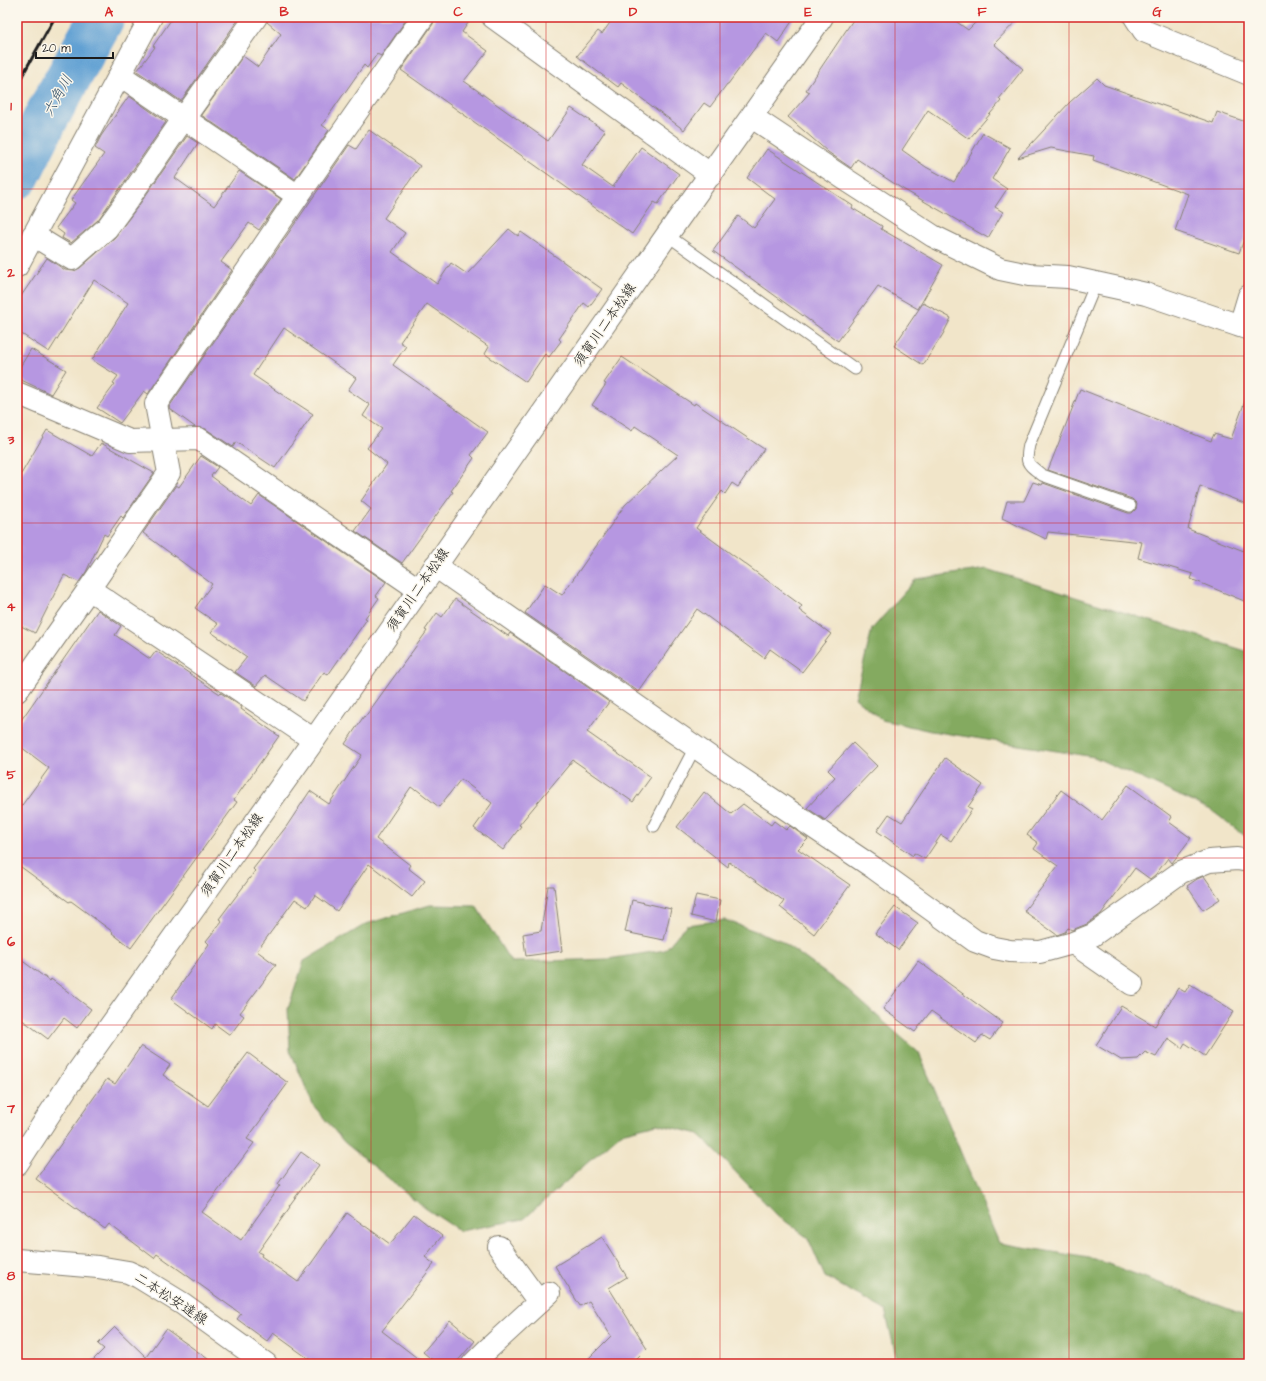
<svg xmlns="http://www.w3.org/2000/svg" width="1266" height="1381" font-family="'Architects Daughter','Klee One',sans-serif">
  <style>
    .forest { fill: #84aa60; stroke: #50633e }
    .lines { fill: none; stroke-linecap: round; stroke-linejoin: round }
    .river { stroke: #60a0d3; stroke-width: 46 }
    .building { fill: #b697e1 }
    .service-casing { stroke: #868072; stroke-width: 13 }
    .minor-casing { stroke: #868072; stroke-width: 24 }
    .secondary-casing { stroke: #868072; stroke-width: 24 }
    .service { stroke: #fff; stroke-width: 11 }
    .minor { stroke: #fff; stroke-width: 22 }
    .secondary { stroke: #fff; stroke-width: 22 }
    .rail { stroke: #1c1c1c; stroke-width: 3 }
    .grid { fill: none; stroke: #d62828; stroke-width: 1; stroke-opacity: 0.55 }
    .labels { text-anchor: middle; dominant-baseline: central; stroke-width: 3; stroke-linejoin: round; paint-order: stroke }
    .street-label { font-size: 14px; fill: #1c1c1c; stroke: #fbf7ec }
    .water-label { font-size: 15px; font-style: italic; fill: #3b576e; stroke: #fbf7ec }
    .neatline { fill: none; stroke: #d62828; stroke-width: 1.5 }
    .grid-label { font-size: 13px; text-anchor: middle; font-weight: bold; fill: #d62828 }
  </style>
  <rect width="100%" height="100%" fill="#fbf7ec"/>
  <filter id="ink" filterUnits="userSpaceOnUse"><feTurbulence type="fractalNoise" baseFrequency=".025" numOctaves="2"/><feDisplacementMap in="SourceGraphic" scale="8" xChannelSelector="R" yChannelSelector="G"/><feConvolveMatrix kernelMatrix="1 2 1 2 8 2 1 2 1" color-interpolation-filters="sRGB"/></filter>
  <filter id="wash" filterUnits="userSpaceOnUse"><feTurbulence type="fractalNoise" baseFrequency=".012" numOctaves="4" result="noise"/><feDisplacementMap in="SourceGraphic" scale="16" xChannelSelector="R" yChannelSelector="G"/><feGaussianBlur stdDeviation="0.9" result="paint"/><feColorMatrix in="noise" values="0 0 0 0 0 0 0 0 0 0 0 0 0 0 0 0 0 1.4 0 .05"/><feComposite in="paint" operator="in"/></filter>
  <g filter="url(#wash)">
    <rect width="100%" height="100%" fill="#f1e5c9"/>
    <path class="forest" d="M 987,569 L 1249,652 L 1249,839 L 1211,810 L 1094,757 L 931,731 L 882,720 L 855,698 L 872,629 L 916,579 Z
      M 430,905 L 476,906 L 511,962 L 608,959 L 665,950 L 686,925 L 725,920 L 780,940 L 847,989 L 919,1053 L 999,1243 L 1095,1259 L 1245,1315 L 1249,1315 L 1249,1364 L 898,1364 L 885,1310 L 825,1277 L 808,1238 L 777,1215 L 699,1134 L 657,1124 L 621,1133 L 524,1219 L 460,1231 L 425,1208 L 344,1142 L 313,1105 L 290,1050 L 288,1009 L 304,961 L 366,924 Z"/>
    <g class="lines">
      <path class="river" d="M 17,176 L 47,116 L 102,17"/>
    </g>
    <g id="blocks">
      <path class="building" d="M 173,17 L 240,17 L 181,101 L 137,71 L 155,47 L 153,46 Z
        M 268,17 L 408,17 L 381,56 L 377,54 L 367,68 L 364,65 L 322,125 L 329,130 L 295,179 L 201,115 L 243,56 L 258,67 L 281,34 L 267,22 Z
        M 435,17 L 472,17 L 462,32 L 488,51 L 464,81 L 548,141 L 571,108 L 605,131 L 582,165 L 613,187 L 641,147 L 679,174 L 658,204 L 654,202 L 632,234 L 401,70 L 433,24 Z
        M 614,17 L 795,17 L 778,42 L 766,33 L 728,84 L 727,84 L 710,107 L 704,103 L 684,130 L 621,83 L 618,87 L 577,56 L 598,31 L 602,34 Z
        M 855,17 L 950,17 L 968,30 L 981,17 L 1020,17 L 994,44 L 1023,69 L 999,99 L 1001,101 L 969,139 L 928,110 L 902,150 L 926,167 L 954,182 L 983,133 L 1010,148 L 992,179 L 1007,189 L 995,207 L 1003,212 L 988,238 L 901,188 L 857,159 L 851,168 L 828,152 L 788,117 L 810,92 L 806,90 Z
        M 1097,78 L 1104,85 L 1213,123 L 1217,112 L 1249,123 L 1249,226 L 1239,253 L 1175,231 L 1188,194 L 1093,160 L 1094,156 L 1051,148 L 1018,158 L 1070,102 Z
        M 129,96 L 166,122 L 98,220 L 71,243 L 62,238 L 64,234 L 56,228 L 75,203 L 71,200 L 104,154 L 95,148 L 101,136 Z
        M 369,130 L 420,166 L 384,218 L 405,233 L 392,252 L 437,284 L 451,263 L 467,274 L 509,229 L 518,236 L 521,232 L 602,289 L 589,307 L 584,303 L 559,339 L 561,341 L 549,357 L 545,354 L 526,382 L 485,354 L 489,347 L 427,304 L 400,342 L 406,346 L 393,365 L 488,432 L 471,455 L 474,458 L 451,491 L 453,492 L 402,563 L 355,531 L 371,509 L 361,501 L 387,464 L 367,448 L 382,429 L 363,416 L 370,405 L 348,390 L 356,378 L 284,328 L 253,375 L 293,402 L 293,401 L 313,414 L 275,468 L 236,442 L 233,447 L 206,429 L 195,427 L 170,409 L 169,407 L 349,145 L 356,149 Z
        M 187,136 L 198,143 L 175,178 L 214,206 L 239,171 L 281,199 L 259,230 L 249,223 L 221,262 L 232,270 L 148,394 L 144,391 L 120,423 L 97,408 L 115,384 L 113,383 L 118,376 L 92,360 L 128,303 L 94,280 L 49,352 L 17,331 L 17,302 L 47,258 L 65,270 L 74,271 L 80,268 L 115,237 L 139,205 Z
        M 767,149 L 853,206 L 852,208 L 882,226 L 881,229 L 943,265 L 918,309 L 878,286 L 838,341 L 713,251 L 738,216 L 754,228 L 775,199 L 747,178 Z
        M 923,303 L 951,318 L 943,334 L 923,365 L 894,346 Z
        M 31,349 L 66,370 L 51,394 L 17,378 L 17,372 Z
        M 622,357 L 694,405 L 695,403 L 764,449 L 738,487 L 732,483 L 725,494 L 722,491 L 696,528 L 802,606 L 799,610 L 831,634 L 802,672 L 770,649 L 764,658 L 697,609 L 639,692 L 525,613 L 545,584 L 562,595 L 625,505 L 678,455 L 635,426 L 632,431 L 592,405 L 606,384 L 604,383 Z
        M 1080,389 L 1211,441 L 1214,434 L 1231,439 L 1247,396 L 1249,396 L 1249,505 L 1200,486 L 1188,529 L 1249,553 L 1249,603 L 1191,579 L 1193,574 L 1138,558 L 1142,542 L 1048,532 L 1046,539 L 1002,518 L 1007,501 L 1024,501 L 1033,482 L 1042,485 L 1043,483 L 1128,513 L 1132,513 L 1136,509 L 1137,504 L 1132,499 L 1048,470 Z
        M 47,430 L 92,456 L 101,443 L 154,473 L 123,518 L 121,516 L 107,536 L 104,534 L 86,572 L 79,582 L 64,575 L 35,633 L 17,624 L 17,481 Z
        M 201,456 L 218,467 L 211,476 L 251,506 L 259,495 L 386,582 L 376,596 L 379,598 L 365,618 L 367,619 L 328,675 L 324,672 L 303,701 L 265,675 L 256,686 L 235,672 L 247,657 L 211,632 L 218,624 L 195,608 L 212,584 L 143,533 L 176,485 L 179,487 Z
        M 455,599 L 508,636 L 510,633 L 609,702 L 587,732 L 651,777 L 633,802 L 573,760 L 519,825 L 521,826 L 503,850 L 474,828 L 492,803 L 461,779 L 439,807 L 416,789 L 415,790 L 411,787 L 376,839 L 410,865 L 408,868 L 425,881 L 412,897 L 369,864 L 337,911 L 315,895 L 307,907 L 295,899 L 257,951 L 276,965 L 240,1013 L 244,1016 L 230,1035 L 215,1024 L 212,1029 L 171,999 L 209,944 L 206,941 L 222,921 L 219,919 L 255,871 L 253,869 L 286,827 L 310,791 L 329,804 L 362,755 L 345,744 L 364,716 L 365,717 L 427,631 L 425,630 L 437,613 L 442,617 Z
        M 98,610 L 121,626 L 115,635 L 150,659 L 156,651 L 220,694 L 221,693 L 242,707 L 241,709 L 279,736 L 234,800 L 237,802 L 131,948 L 112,933 L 113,932 L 71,901 L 69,902 L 17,864 L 17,812 L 49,768 L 17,744 L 17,726 Z
        M 853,743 L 877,766 L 825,820 L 807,808 L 835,777 L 828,770 Z
        M 945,758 L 983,785 L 968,807 L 972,809 L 951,841 L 941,835 L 925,859 L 914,853 L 913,856 L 877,831 L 889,814 L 902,822 Z
        M 1128,785 L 1172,817 L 1169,822 L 1191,838 L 1172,863 L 1168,858 L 1156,874 L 1150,879 L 1135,868 L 1101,914 L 1087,924 L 1072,930 L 1068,928 L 1065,932 L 1057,935 L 1024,911 L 1058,866 L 1034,849 L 1038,843 L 1027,835 L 1061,790 L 1102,820 Z
        M 704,792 L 731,814 L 743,804 L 771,825 L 774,821 L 786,830 L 790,826 L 808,839 L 798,849 L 850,885 L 814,934 L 780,907 L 784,901 L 729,862 L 728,867 L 677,827 Z
        M 1204,876 L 1220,899 L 1203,910 L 1187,886 L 1197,879 Z
        M 548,886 L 554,886 L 562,951 L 526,956 L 523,934 L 541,931 Z
        M 696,895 L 720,900 L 716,922 L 691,916 Z
        M 632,900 L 671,909 L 664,940 L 625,932 Z
        M 895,907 L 918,923 L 898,950 L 875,933 Z
        M 17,957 L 50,981 L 51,979 L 91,1009 L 77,1028 L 64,1018 L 48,1039 L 17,1016 Z
        M 918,961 L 1003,1023 L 990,1040 L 982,1035 L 976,1043 L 931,1011 L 915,1032 L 883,1009 Z
        M 1190,984 L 1234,1011 L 1205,1056 L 1185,1043 L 1182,1048 L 1168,1038 L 1156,1057 L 1145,1052 L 1138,1059 L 1121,1060 L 1096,1045 L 1121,1006 L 1155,1026 L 1178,988 L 1185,992 Z
        M 141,1046 L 170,1065 L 163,1075 L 208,1106 L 248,1053 L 288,1083 L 247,1139 L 254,1143 L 202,1212 L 241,1240 L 280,1185 L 278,1184 L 301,1152 L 319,1165 L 289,1206 L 290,1207 L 258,1252 L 262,1254 L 261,1256 L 298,1282 L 347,1213 L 390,1244 L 414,1214 L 442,1236 L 425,1257 L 434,1264 L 382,1331 L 425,1364 L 316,1364 L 273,1333 L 267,1341 L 237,1319 L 241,1314 L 157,1254 L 154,1258 L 109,1224 L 105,1229 L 36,1179 L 107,1079 L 115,1084 Z
        M 602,1237 L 627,1277 L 609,1288 L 647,1349 L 632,1364 L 583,1364 L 611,1336 L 589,1301 L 580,1306 L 555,1266 Z
        M 450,1320 L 475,1341 L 455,1364 L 437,1364 L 423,1352 Z
        M 115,1327 L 146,1357 L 166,1329 L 215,1364 L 89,1364 L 104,1349 L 98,1344 Z"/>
    </g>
  </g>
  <g filter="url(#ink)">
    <use href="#blocks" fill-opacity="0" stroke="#868072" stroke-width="1"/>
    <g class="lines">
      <g class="service-casing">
        <path id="service" d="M 667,235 L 855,369
          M 1096,283 L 1029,445 C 1025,464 1027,463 1042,475 L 1130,506
          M 654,826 L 695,747"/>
      </g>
      <g class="minor-casing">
        <path id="minor" d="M 493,17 L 711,175
          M 1135,17 L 1144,31 L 1249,74
          M 120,75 L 298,196
          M 752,117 L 845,179 L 933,236 L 1000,269 L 1029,275 L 1068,277 L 1146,294 L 1249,329
          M 33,235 L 72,259 L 107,228 L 129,198 L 184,118 L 256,17
          M 17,266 L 151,17
          M 1240,326 L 1249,296
          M 17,393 L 130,441 L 199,439 L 418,589
          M 435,566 L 733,773 L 874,868 L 975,941 L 994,948 L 1010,951 L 1040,952 L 1073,943 L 1093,935 L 1181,872 L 1209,861 L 1237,859 L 1249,861
          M 89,589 L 314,740
          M 17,691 L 89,589 L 169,473 L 156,404 L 298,196 L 423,17
          M 1073,943 L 1132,984
          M 499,1247 L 539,1302
          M 473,1364 L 487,1350 L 549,1293"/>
      </g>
      <g class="secondary-casing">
        <path id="secondary" d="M 17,1164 L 69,1084 L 314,740 L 667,235 L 822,17
          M 17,1260 L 98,1267 L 128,1272 L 139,1277 L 183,1304 L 266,1364"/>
      </g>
      <use href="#service" class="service"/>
      <use href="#minor" class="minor"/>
      <use href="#secondary" class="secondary"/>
      <path class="rail" d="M 17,85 L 55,17"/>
    </g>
  </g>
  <path class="grid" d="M 197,17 L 197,1364M 371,17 L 371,1364M 546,17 L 546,1364M 720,17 L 720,1364M 895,17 L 895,1364M 1069,17 L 1069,1364M 17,189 L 1249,189M 17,356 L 1249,356M 17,523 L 1249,523M 17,690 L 1249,690M 17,858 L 1249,858M 17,1025 L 1249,1025M 17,1192 L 1249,1192"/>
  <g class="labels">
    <g class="street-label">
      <text transform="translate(605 325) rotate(-55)">須賀川二本松線</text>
      <text transform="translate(418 590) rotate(-55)">須賀川二本松線</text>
      <text transform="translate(232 855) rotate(-55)">須賀川二本松線</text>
      <text transform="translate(171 1299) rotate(33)">二本松安達線</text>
    </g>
    <g class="water-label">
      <text transform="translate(58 96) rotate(-61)">六角川</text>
    </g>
  </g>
  <rect width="1266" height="1381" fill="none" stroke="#fbf7ec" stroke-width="44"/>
  <path d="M36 52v6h77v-6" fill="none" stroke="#1c1c1c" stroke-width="2"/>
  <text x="42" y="52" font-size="12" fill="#1c1c1c" stroke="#fbf7ec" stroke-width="3" paint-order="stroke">20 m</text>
  <rect x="22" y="22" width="1222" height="1337" class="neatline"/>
  <g class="grid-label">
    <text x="109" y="16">A</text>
    <text x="284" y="16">B</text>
    <text x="458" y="16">C</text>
    <text x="633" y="16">D</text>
    <text x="808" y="16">E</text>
    <text x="982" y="16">F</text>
    <text x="1157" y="16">G</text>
    <text x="11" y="110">1</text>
    <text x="11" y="277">2</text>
    <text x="11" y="444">3</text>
    <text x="11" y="611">4</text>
    <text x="11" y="779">5</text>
    <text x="11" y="946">6</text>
    <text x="11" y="1113">7</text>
    <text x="11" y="1280">8</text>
  </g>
</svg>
